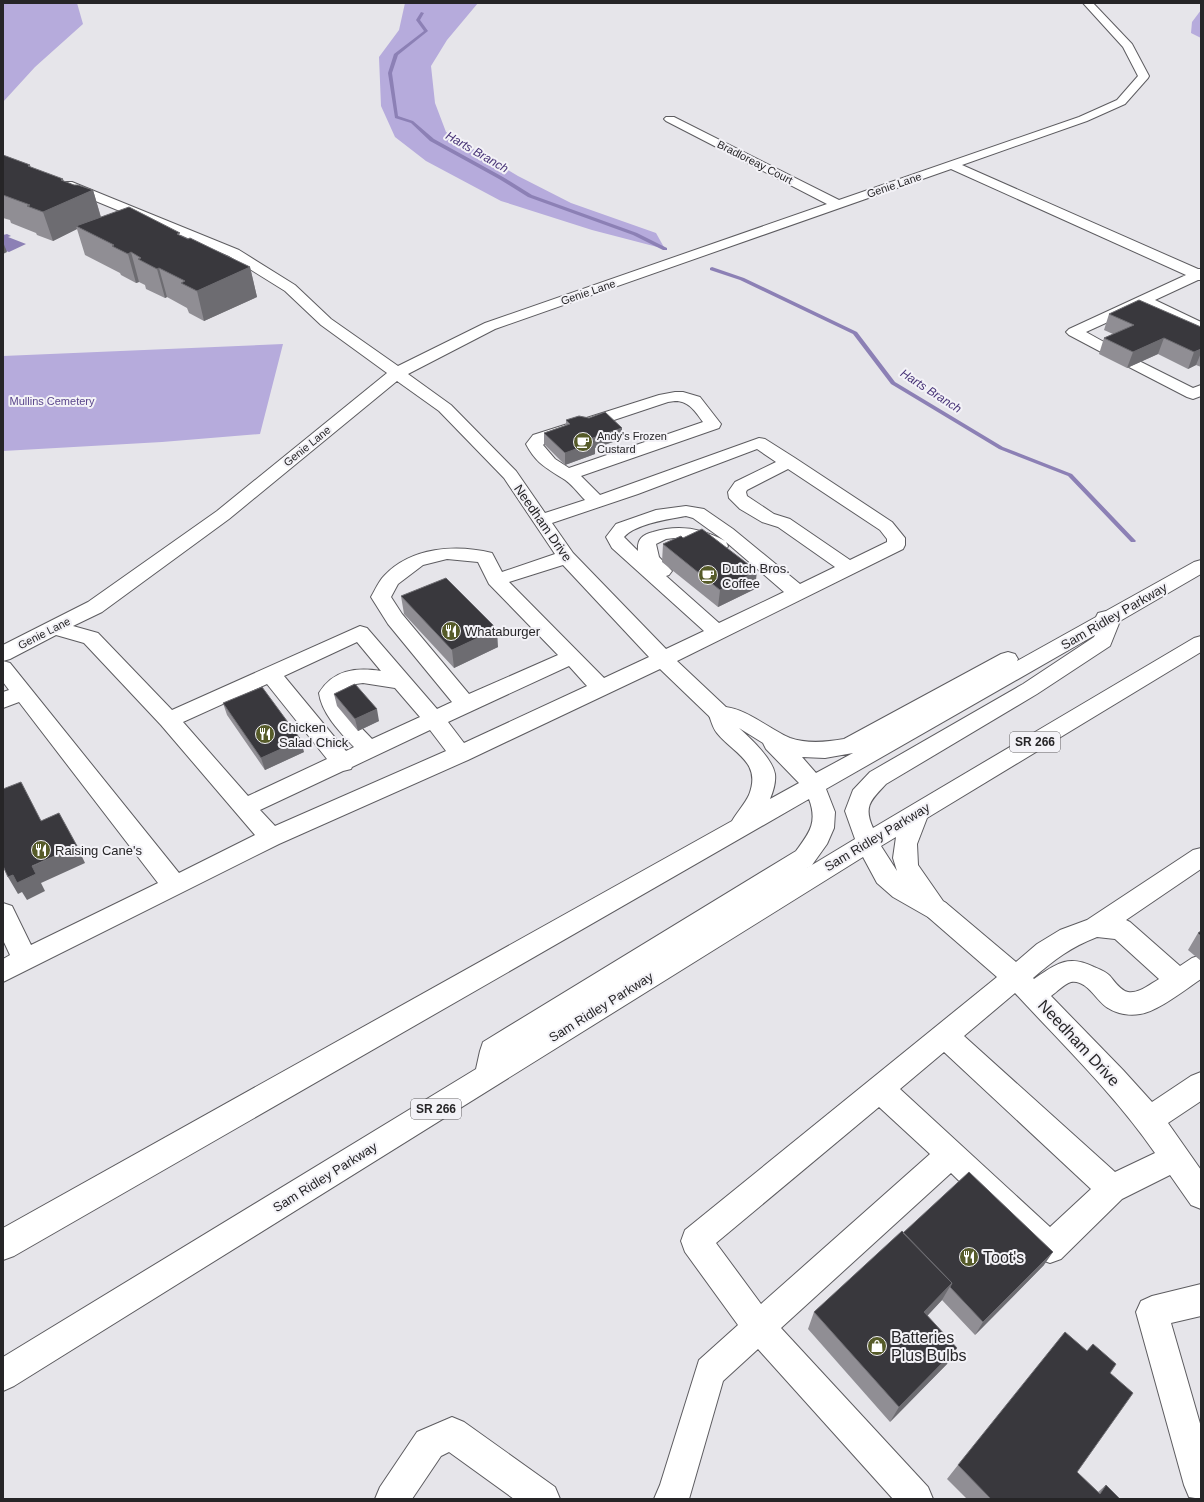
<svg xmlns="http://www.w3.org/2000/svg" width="1204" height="1502" font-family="Arial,sans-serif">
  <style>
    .green { fill: #b6abdc }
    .water { fill: #8c80b5 }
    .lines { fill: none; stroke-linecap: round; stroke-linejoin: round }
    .stream { fill: #8c80b5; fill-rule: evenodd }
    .minor-casing { stroke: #5d5c60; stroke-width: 2 }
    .major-casing { stroke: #5d5c60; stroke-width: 2 }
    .minor { fill: #fff; fill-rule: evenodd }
    .major { fill: #fff; fill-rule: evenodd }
    .wall { fill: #908e94 }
    .shaded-wall { fill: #6d6c71 }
    .building { fill: #39383d; stroke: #6d6c71 }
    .labels { text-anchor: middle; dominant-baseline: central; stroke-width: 4; stroke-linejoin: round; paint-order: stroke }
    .far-street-label { font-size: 11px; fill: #262527; stroke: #f3f2f7 }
    .far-park-label { font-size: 11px; fill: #5a468b; stroke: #f3f2f7 }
    .far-poi-label { font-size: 11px; fill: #262527; stroke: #f3f2f7; text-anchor: start }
    .far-water-label { font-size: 12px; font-style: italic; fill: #493578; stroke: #f3f2f7 }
    .shield { fill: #f3f2f7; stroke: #646265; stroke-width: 1 }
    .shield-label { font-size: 12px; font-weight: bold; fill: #262527 }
    .street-label { font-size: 13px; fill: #262527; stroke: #f3f2f7 }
    .poi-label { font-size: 13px; fill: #262527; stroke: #f3f2f7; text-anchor: start }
    .near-street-label { font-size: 16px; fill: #262527; stroke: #f3f2f7 }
    .near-poi-label { font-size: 16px; fill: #262527; stroke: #f3f2f7; text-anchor: start }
  </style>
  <rect width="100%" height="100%" fill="#e6e5ea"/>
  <path class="green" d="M 3,3 L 77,3 L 83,24 L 35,67 L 3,102 Z
    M 405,3 L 478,3 L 447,40 L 431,66 L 435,103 L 446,132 L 518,176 L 571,203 L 656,233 L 665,249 L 592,230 L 501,201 L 426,161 L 395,137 L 381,106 L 379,57 L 399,30 Z
    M 1201,10 L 1201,38 L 1191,33 L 1192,22 Z
    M 283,344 L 260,434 L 162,442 L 3,451 L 3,356 Z"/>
  <path class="water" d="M 7,234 L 11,236 L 8,237 L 26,244 L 9,252 L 3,250 L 3,235 Z"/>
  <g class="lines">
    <path class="stream" d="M 421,12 L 424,13 L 420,20 L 428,31 L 398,55 L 392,73 L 398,116 L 413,121 L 434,139 L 503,177 L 532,195 L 637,233 L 667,248 L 667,250 L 663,250 L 633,235 L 528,197 L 499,179 L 430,141 L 411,123 L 395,118 L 388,73 L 394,54 L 424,31 L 416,20 Z
      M 712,267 L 744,278 L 857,332 L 895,382 L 1003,447 L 1072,474 L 1136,541 L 1135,542 L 1131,542 L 1068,476 L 999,449 L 891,384 L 853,334 L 740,280 L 710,270 L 710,268 Z"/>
    <g class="minor-casing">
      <path id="minor" d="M 1083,3 L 1093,3 L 1132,44 L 1149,76 L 1148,78 L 1125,104 L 1087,121 L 962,165 L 1198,269 L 1201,269 L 1201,280 L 1198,280 L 1155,300 L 1201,322 L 1201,333 L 1143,306 L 1086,332 L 1113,347 L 1116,350 L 1113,353 L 1108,355 L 1103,353 L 1069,335 L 1066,332 L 1069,329 L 1186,275 L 951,169 L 495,329 L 408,374 L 451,405 L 516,471 L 545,513 L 585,500 C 578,493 571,483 562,478 C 545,467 536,463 526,444 L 533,435 L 659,395 L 675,392 L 683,392 L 700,397 L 721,424 L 719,428 L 581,476 L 600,495 L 759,438 L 765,439 L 795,458 L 892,522 L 905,538 L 905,545 L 903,549 L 677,661 L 727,708 L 730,713 L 727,718 L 719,721 L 711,718 L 660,669 L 468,760 L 279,844 L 3,982 L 3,959 L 10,955 L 3,940 L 3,903 L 12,906 L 31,945 L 158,883 L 19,702 L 3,708 L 3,692 L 9,690 L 3,682 L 3,661 L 10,663 L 179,873 L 255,835 L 161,725 L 84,643 L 56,635 L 10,659 L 3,661 L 3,645 L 88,602 L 217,511 L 387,373 L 321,325 L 285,291 L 229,256 L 64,188 L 62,185 L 64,182 L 72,182 L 239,250 L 295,285 L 331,319 L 398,366 L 485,323 L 827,204 L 666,121 L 664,119 L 666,117 L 674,117 L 839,200 L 1079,117 L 1117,100 L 1138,76 L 1123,47 ZM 397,381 L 439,411 L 504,478 L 555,554 L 502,572 L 492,553 C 456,544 411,547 384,576 C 379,581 375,590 371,597 L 388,624 L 452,702 L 437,709 L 367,628 L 360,626 L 172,710 L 98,633 L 73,626 L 102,612 L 229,519 ZM 675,401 C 689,401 695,411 703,422 L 569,468 L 555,459 L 543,445 L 545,443 L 668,402 ZM 757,449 L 776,462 L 735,482 L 728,492 L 729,498 L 740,509 L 762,522 L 778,527 L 835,567 L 800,584 L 733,529 L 704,509 L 686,506 L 656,510 L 616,524 L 606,537 L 612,548 L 704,631 L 666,649 L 573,553 L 552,523 L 638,494 ZM 788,469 L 880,530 L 887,539 L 887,542 L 850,560 L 790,519 L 774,514 L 747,496 L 746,492 L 747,490 ZM 686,516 L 693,518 L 725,541 C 702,528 678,524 653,532 C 642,535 637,539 638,551 L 624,537 C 635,524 669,519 686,516 ZM 674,538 L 691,540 L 719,552 L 726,550 L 728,546 L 726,542 L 784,592 L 719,623 L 666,576 L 669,575 L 672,571 L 659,557 L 656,544 L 666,539 ZM 447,559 L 478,562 L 489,584 L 558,655 L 469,694 L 402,614 L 391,597 L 398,584 L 423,565 ZM 563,565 L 649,657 L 604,678 L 509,582 ZM 357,642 L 381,671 C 355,667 333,670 319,693 C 322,714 340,732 354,747 L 346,751 L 284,676 ZM 569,666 L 587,686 L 464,743 L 448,722 ZM 363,683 L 395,688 L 420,717 L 372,739 C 360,726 343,712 341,694 C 346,686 353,684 363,683 ZM 267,684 L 327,759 L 248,796 L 183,722 ZM 430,730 L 446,751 L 275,826 L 260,810 L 343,771 L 351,769 L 352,767 Z
        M 1135,359 L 1193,388 L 1201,385 L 1201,396 L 1193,399 L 1187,397 L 1129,367 L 1127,364 L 1129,361 Z
        M 1201,848 L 1201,869 L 1126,920 L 1130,922 L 1180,966 L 1192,958 L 1201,955 L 1201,979 C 1186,989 1157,1012 1140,1014 C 1130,1016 1117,1014 1108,1008 C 1097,1002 1087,979 1071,982 C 1064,984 1057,992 1051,996 L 1123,1070 L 1152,1102 L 1191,1076 L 1201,1072 L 1201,1101 L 1168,1123 L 1201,1170 L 1201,1209 L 1191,1205 L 1170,1175 L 1122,1199 L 1061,1259 L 1050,1263 L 1039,1259 L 951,1173 L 781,1328 L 928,1487 L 933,1499 L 893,1499 L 758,1349 L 723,1381 L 689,1499 L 654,1499 L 660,1485 L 699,1360 L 738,1325 L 685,1252 L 681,1241 L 685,1230 L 997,977 L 928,917 L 925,910 L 928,903 L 937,900 L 946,903 L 1016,962 L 1037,944 L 1060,930 L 1087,920 L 1193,850 ZM 1097,937 L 1115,939 L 1159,979 C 1150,984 1139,994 1128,992 C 1121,991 1114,981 1110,976 C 1105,971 1099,969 1094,967 C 1068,954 1056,964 1034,979 L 1033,978 C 1054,960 1071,947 1097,937 ZM 1015,993 C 1063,1045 1115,1095 1155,1153 L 1115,1172 L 964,1036 ZM 944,1052 L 1091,1189 L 1050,1227 L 900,1089 ZM 879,1107 L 930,1154 L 761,1304 L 716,1243 Z
        M 1201,1284 L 1201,1316 L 1171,1323 L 1201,1427 L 1201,1499 L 1189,1497 L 1184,1485 L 1136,1312 L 1141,1301 L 1152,1296 Z
        M 452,1417 L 464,1422 L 555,1487 L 560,1499 L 514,1499 L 449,1452 L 441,1456 L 412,1499 L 375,1499 L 380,1487 L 417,1432 Z"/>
    </g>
    <g class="major-casing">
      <path id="major" d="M 1201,560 L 1201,574 L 1120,621 L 1110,646 L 1037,694 L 886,784 C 871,800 863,806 873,828 L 1194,638 L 1201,636 L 1201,652 L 927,818 L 917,844 L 918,865 L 943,901 L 946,903 L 949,910 L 946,917 L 937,920 L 928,917 L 893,897 L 877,883 L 863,857 L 14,1386 L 3,1391 L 3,1357 L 476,1069 L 480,1051 L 483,1042 L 796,851 C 809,833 818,823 809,799 L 14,1256 L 3,1260 L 3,1228 L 732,821 C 737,812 745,804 749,795 C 762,762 734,754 717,733 C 712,727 711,719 708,713 L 711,708 C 737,700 768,729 790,738 C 807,744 827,742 844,739 L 1001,654 L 1008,652 L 1015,654 L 1018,659 L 1017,661 L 1096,617 L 1098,613 L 1106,611 L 1194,562 ZM 1095,635 L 1094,637 L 1023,684 L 870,772 L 853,790 L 845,811 L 855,839 L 802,871 L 812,865 L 827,844 L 834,828 L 835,812 L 826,789 ZM 739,728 L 763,743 L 766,749 L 799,783 L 770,799 C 773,792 776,782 775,774 C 772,758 751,739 739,728 ZM 853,753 L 816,773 L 802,757 L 825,758 ZM 896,837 L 893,858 L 897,871 L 881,846 Z"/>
    </g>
    <use href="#minor" class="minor"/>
    <use href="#major" class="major"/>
  </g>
  <path class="wall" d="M 3,155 L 30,165 L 31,168 L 74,185 L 93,190 L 101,217 L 181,235 L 250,267 L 257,297 L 204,321 L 189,313 L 187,308 L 167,297 L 165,298 L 146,289 L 145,285 L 139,282 L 136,283 L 121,275 L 120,273 L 85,255 L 77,229 L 53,241 L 37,235 L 36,233 L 11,223 L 10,220 L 3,218 Z
    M 1109,314 L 1201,327 L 1201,367 L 1196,365 L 1188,369 L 1158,354 L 1127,368 L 1099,354 L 1104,338 L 1113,334 L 1104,330 Z
    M 566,420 L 622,428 L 622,439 L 595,448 L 595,454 L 565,465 L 544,444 L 544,433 L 566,425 Z
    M 683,538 L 755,589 L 718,607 L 662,562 L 663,544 Z
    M 401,596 L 498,647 L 454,668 L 404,614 Z
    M 334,694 L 379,721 L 358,731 L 337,706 Z
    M 223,703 L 304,752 L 265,770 L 227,715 Z
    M 1201,931 L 1201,961 L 1188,950 L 1198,933 Z
    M 903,1233 L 1044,1265 L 975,1335 L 942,1300 L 927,1316 L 947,1364 L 890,1422 L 808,1329 L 814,1312 Z
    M 1093,1344 L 1110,1373 L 1077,1472 L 1098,1492 L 1106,1485 L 1120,1499 L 967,1499 L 947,1479 L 958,1465 L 1087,1351 Z"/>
  <path class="shaded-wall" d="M 63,179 L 70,200 L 93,190 L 101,218 L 76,226 L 77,229 L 53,241 L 43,212 L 61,180 Z
    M 3,242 L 7,252 L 3,254 Z
    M 131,252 L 139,282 L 136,283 L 128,254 Z
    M 250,267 L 257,297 L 204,321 L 197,291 Z
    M 159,268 L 167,297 L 165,298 L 157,269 Z
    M 1164,338 L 1158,354 L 1127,368 L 1133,352 Z
    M 1201,349 L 1201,353 L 1196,365 L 1188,369 L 1194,352 Z
    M 622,428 L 622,439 L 595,448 L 595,454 L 565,465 L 565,453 L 590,439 Z
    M 757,571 L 755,589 L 718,607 L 720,590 Z
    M 497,629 L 498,647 L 454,668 L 452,650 Z
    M 377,709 L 379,721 L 358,731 L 355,719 Z
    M 301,740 L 304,752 L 265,770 L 261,758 Z
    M 77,846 L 85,863 L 41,883 L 45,891 L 27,900 L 22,892 L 18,894 L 8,877 Z
    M 1053,1252 L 1044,1265 L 975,1335 L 983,1322 Z
    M 952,1283 L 942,1300 L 915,1329 L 924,1312 Z
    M 957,1348 L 947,1364 L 890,1422 L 899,1407 Z"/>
  <path class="building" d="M 3,155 L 30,165 L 28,166 L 63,179 L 61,180 L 74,185 L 78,185 L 93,190 L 43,212 L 27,206 L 30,205 L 3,195 Z
    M 129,207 L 180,233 L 177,234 L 188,239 L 190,238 L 250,267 L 197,291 L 181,283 L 185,281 L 159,268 L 157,269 L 138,259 L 141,258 L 131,252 L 128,254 L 112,246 L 114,245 L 76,226 Z
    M 1139,300 L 1201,327 L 1201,349 L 1194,352 L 1164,338 L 1133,352 L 1104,338 L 1134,325 L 1109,314 Z
    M 605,412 L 622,428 L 590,439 L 595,442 L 565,453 L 544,433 L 570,424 L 566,420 L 579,416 L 589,418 Z
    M 702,529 L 757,571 L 720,590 L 663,544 L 681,536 L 683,538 Z
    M 446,578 L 497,629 L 452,650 L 401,596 Z
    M 355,684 L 377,709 L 355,719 L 334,694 Z
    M 262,687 L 301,740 L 261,758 L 223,703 Z
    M 21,782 L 41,821 L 59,813 L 77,846 L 32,866 L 36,874 L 17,883 L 13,875 L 8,877 L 3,866 L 3,789 Z
    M 1201,931 L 1201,936 L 1198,933 Z
    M 969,1172 L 1053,1252 L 983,1322 L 950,1287 L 952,1283 L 903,1233 Z
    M 902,1231 L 952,1283 L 924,1312 L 957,1348 L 899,1407 L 814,1312 Z
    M 1065,1332 L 1087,1351 L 1093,1344 L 1116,1364 L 1110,1373 L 1133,1393 L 1077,1472 L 1100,1494 L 1106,1485 L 1120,1499 L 991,1499 L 958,1465 Z"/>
  <defs>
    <g id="cafe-disc" transform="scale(1)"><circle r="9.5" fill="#565b29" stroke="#f3f2f7"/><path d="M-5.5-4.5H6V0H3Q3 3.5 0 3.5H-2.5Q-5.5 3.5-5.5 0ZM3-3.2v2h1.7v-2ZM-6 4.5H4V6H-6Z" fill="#fff"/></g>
    <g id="restaurant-disc" transform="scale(1)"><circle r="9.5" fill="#565b29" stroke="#f3f2f7"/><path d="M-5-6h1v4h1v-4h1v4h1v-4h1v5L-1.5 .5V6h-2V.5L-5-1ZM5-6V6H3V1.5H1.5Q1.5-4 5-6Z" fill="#fff"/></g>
    <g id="shop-disc" transform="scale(1)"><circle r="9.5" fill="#565b29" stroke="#f3f2f7"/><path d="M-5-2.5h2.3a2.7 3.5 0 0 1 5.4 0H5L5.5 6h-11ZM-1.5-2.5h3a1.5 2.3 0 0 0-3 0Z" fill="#fff"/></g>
  </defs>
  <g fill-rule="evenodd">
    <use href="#cafe-disc" x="583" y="442"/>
    <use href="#cafe-disc" x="708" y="575"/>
    <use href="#restaurant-disc" x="451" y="631"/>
    <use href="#restaurant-disc" x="265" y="734"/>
    <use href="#restaurant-disc" x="41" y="850"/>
    <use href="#restaurant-disc" x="969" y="1257"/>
    <use href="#shop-disc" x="877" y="1346"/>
  </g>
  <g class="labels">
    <g class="far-street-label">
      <text transform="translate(755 162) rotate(27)">Bradloreay Court</text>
      <text transform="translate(894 185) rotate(-19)">Genie Lane</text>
      <text transform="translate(588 292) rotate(-19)">Genie Lane</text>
      <text transform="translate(307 446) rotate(-39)">Genie Lane</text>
      <text transform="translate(44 633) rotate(-27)">Genie Lane</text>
    </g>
    <g class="far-park-label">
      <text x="52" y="401">Mullins Cemetery</text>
    </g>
    <g class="far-poi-label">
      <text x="597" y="436">Andy's Frozen<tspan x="597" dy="13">Custard</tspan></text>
    </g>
    <g class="far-water-label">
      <text transform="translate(477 152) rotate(30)">Harts Branch</text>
      <text transform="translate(931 391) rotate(33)">Harts Branch</text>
    </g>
    <g class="shield">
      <rect x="1010" y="732" width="50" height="20" rx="3"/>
      <rect x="411" y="1099" width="50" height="20" rx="3"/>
    </g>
    <g class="shield-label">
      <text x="1035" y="742">SR 266</text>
      <text x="436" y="1109">SR 266</text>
    </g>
    <g class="street-label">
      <text transform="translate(543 523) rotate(55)">Needham Drive</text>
      <text transform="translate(1114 616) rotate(-30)">Sam Ridley Parkway</text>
      <text transform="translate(877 837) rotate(-31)">Sam Ridley Parkway</text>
      <text transform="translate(601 1007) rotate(-32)">Sam Ridley Parkway</text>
      <text transform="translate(325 1177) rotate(-32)">Sam Ridley Parkway</text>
    </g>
    <g class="poi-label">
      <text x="722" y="568">Dutch Bros.<tspan x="722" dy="15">Coffee</tspan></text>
      <text x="465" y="631">Whataburger</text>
      <text x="279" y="727">Chicken<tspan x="279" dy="15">Salad Chick</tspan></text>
      <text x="55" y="850">Raising Cane's</text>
    </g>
    <g class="near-street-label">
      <text transform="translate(1079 1043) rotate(47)">Needham Drive</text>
    </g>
    <g class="near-poi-label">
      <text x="983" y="1257">Toot's</text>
      <text x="891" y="1337">Batteries<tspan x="891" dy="18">Plus Bulbs</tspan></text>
    </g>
  </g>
  <rect width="1204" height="1502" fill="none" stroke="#262527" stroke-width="8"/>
</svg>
